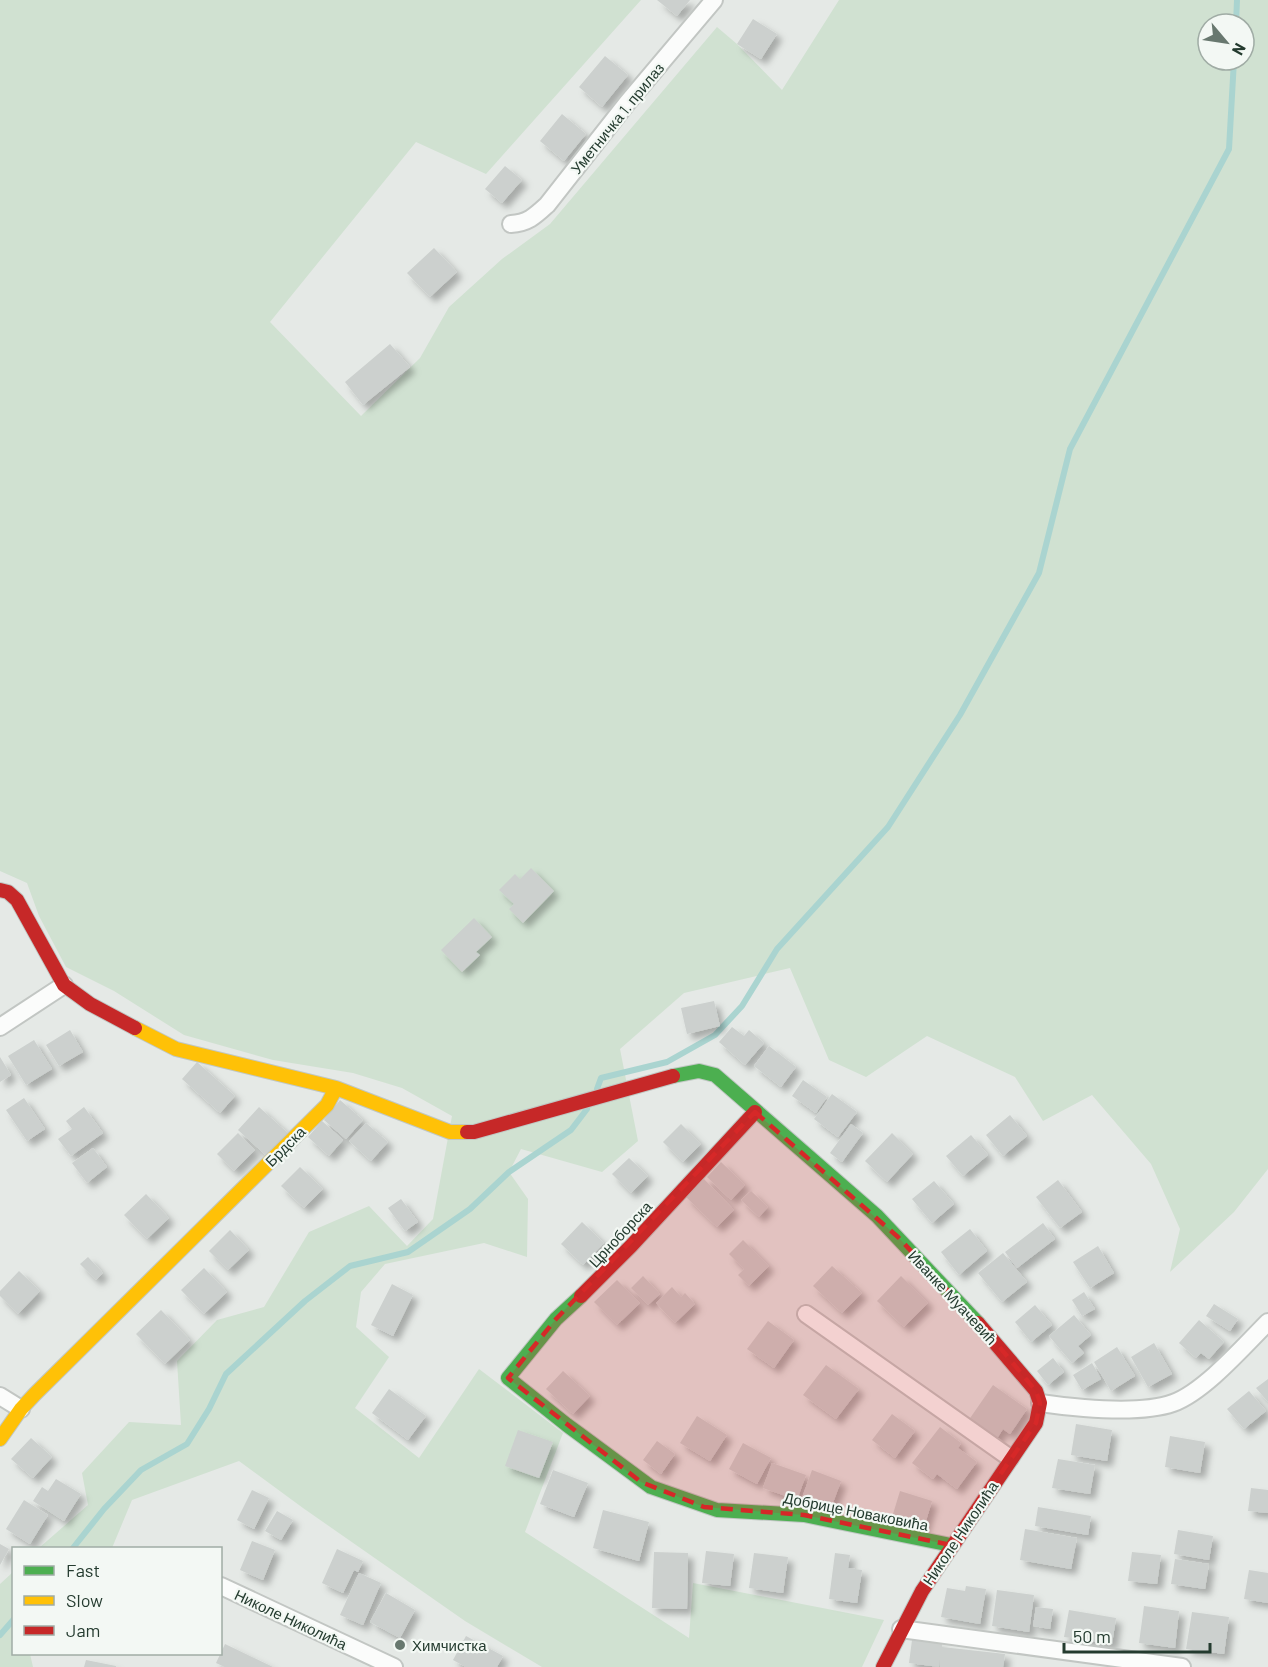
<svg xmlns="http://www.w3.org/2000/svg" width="1268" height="1667" font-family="Barlow,sans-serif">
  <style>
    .green { fill: #d0e1d1; fill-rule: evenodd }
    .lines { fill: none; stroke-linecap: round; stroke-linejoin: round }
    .stream { stroke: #aad4d0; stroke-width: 6 }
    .building { fill: #ccd0ce; filter: url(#shadow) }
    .street-casing { stroke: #c2c6c3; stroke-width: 20 }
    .fast-casing { stroke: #c0c7c3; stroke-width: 16 }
    .slow-casing { stroke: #c0c7c3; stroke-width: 16 }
    .jam-casing { stroke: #c0c7c3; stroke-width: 16 }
    .street { stroke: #fbfcfb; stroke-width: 16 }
    .fast { stroke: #4caf50; stroke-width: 14 }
    .slow { stroke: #ffc107; stroke-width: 14 }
    .jam { stroke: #c62828; stroke-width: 14 }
    .marked { fill: #d62828; fill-opacity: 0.2; stroke: #d62828; stroke-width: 4.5; stroke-dasharray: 12 8; stroke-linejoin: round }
    .poi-dot { fill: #68786f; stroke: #f3f8f4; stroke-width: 2 }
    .labels { text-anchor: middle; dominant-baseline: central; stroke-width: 4.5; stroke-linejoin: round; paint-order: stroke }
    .street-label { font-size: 15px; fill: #243b2f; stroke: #f3f8f4 }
    .poi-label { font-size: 15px; fill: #243b2f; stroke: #f3f8f4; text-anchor: start }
  </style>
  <defs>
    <filter id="shadow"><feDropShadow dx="5.5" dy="5.5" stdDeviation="3" flood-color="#0004"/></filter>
  </defs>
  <rect width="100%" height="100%" fill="#e5e9e6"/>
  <path class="green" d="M 0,0 L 641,0 L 486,174 L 416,142 L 270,322 L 361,416 L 420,358 L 449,307 L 502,259 L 550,224 L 717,27 L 737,44 L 782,90 L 839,0 L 1268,0 L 1268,1169 L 1234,1212 L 1170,1272 L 1180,1229 L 1151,1164 L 1092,1095 L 1043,1121 L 1015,1077 L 927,1036 L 866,1077 L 829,1060 L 790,968 L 684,993 L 620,1049 L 638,1141 L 602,1172 L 521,1149 L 509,1172 L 528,1199 L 527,1257 L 484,1243 L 385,1264 L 361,1292 L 356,1327 L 389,1357 L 355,1408 L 419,1458 L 479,1369 L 563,1433 L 525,1532 L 689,1638 L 693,1583 L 884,1620 L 862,1667 L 542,1667 L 465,1621 L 303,1508 L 239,1461 L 132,1500 L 112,1548 L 39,1548 L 88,1505 L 82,1473 L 129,1422 L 181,1425 L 177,1361 L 217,1320 L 264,1307 L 309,1232 L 369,1206 L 407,1246 L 433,1219 L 452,1116 L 402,1088 L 353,1073 L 273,1060 L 184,1035 L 114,991 L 66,967 L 39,916 L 27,883 L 0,871 ZM 1208,24 L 1244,24 L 1244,60 L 1208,60 Z
    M 13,1572 L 14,1654 L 30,1654 L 33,1667 L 0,1667 L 0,1584 Z"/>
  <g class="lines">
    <path class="stream" d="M 1236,24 L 1237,0
      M 597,1089 L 601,1078 L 667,1062 L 715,1035 L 742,1006 L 777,949 L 888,827 L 960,715 L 1039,573 L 1070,449 L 1229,149 L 1234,60
      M 73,1548 L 104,1509 L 141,1470 L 187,1444 L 209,1409 L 226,1374 L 305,1301 L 350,1266 L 408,1252 L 470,1209 L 509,1172 L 571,1130 L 587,1109
      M 0,1635 L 14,1619"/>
  </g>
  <path class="building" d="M 657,0 L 690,0 L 677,16 Z
    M 753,19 L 777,34 L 761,59 L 737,44 Z
    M 605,56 L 628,75 L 602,107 L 579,87 Z
    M 562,114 L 586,134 L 564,161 L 540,141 Z
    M 505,166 L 522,180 L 502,203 L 485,189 Z
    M 434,248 L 457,272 L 430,297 L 407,273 Z
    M 390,344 L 410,367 L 363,405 L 345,382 Z
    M 531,868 L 554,891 L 523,923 L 509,909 L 514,904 L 499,890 L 515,874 L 520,879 Z
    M 474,918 L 492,937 L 476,952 L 480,955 L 462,972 L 441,950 Z
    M 714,1001 L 720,1026 L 687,1034 L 681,1008 Z
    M 732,1027 L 744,1036 L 749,1030 L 764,1043 L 745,1065 L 719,1042 Z
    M 70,1030 L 83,1052 L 59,1066 L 46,1045 Z
    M 34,1040 L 52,1069 L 26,1085 L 8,1056 Z
    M 769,1046 L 796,1067 L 781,1087 L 754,1066 Z
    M 0,1057 L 11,1075 L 0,1082 Z
    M 197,1062 L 235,1096 L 220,1113 L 182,1079 Z
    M 803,1080 L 827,1097 L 816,1113 L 792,1096 Z
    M 832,1094 L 857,1112 L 838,1137 L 814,1119 Z
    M 24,1098 L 45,1129 L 27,1141 L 6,1110 Z
    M 340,1100 L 363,1120 L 346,1139 L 324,1120 Z
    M 84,1107 L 103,1133 L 71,1156 L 58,1139 L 72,1129 L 66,1121 Z
    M 259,1107 L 290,1135 L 269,1158 L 238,1130 Z
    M 1010,1115 L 1027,1136 L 1003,1156 L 986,1135 Z
    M 322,1121 L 343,1140 L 329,1156 L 308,1137 Z
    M 366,1123 L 388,1142 L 371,1161 L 349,1141 Z
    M 681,1124 L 701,1144 L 683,1162 L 663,1142 Z
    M 851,1124 L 863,1133 L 842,1162 L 830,1153 Z
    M 238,1133 L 255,1150 L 234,1171 L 217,1154 Z
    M 892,1133 L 913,1154 L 887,1182 L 865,1161 Z
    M 971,1135 L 988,1155 L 963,1176 L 946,1156 Z
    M 93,1148 L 107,1167 L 87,1183 L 72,1163 Z
    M 629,1158 L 648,1176 L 631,1193 L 612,1174 Z
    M 721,1162 L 745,1185 L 731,1200 L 707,1177 Z
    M 300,1167 L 323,1189 L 304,1208 L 281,1186 Z
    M 704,1179 L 734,1210 L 717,1227 L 686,1197 Z
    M 1058,1180 L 1082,1212 L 1060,1228 L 1036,1197 Z
    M 934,1181 L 954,1204 L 932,1223 L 912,1199 Z
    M 751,1191 L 768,1207 L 759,1217 L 741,1200 Z
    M 146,1194 L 169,1218 L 147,1239 L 124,1215 Z
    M 401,1199 L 418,1222 L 405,1231 L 388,1208 Z
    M 582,1222 L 604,1243 L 583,1265 L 561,1244 Z
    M 1043,1223 L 1055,1239 L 1017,1268 L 1005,1252 Z
    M 970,1229 L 987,1251 L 959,1275 L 941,1252 Z
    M 230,1230 L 249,1250 L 228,1270 L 209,1251 Z
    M 743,1240 L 769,1266 L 749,1286 L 738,1275 L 744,1269 L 729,1254 Z
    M 1098,1246 L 1114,1273 L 1090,1288 L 1073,1262 Z
    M 1003,1253 L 1027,1282 L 1002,1302 L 978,1273 Z
    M 88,1257 L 103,1273 L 96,1280 L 80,1264 Z
    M 832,1266 L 862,1293 L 842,1313 L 813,1286 Z
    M 204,1268 L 227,1292 L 204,1314 L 181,1290 Z
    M 19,1271 L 40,1291 L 18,1314 L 0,1296 L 0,1291 Z
    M 643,1276 L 660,1294 L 648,1305 L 631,1288 Z
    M 901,1276 L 928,1303 L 904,1327 L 877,1301 Z
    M 617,1280 L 640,1303 L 617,1325 L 594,1302 Z
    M 392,1284 L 413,1295 L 393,1336 L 371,1325 Z
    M 672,1287 L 681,1297 L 685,1293 L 695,1304 L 675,1323 L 656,1303 Z
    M 1084,1292 L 1095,1309 L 1082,1316 L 1072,1300 Z
    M 1214,1304 L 1238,1319 L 1230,1331 L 1206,1316 Z
    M 1035,1305 L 1052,1325 L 1031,1342 L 1015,1322 Z
    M 161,1310 L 190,1340 L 165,1364 L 136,1334 Z
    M 1074,1315 L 1091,1335 L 1078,1346 L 1084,1353 L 1072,1363 L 1049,1336 Z
    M 1199,1320 L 1224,1342 L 1209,1359 L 1201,1353 L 1196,1358 L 1179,1343 Z
    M 768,1321 L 794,1340 L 774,1368 L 747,1349 Z
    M 1154,1343 L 1172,1374 L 1148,1387 L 1131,1357 Z
    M 1117,1347 L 1135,1376 L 1111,1391 L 1094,1362 Z
    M 1053,1358 L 1064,1372 L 1048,1385 L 1037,1371 Z
    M 1092,1363 L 1101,1379 L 1082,1390 L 1073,1375 Z
    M 826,1365 L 859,1389 L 836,1419 L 803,1395 Z
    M 563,1371 L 590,1396 L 573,1414 L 546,1389 Z
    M 1268,1379 L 1268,1402 L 1256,1388 Z
    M 993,1385 L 1027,1409 L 1010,1434 L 1003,1429 L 994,1443 L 966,1424 Z
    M 389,1389 L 426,1416 L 408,1440 L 372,1413 Z
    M 1249,1391 L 1266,1411 L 1244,1429 L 1227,1409 Z
    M 892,1414 L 915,1431 L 895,1458 L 872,1440 Z
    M 697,1416 L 727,1435 L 710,1461 L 680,1443 Z
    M 1076,1424 L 1112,1430 L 1107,1461 L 1071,1455 Z
    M 940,1427 L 961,1443 L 958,1448 L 977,1462 L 957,1489 L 937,1474 L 933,1479 L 912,1463 Z
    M 518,1430 L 553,1442 L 539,1478 L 505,1466 Z
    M 1170,1436 L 1205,1442 L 1200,1473 L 1165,1467 Z
    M 31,1438 L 52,1457 L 33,1478 L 11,1459 Z
    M 657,1441 L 675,1454 L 661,1474 L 643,1460 Z
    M 743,1443 L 771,1458 L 757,1484 L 729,1469 Z
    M 1058,1459 L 1095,1465 L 1090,1494 L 1052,1488 Z
    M 772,1463 L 806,1475 L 797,1500 L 763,1488 Z
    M 553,1470 L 588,1483 L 574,1517 L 540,1504 Z
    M 812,1470 L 841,1481 L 830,1511 L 801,1501 Z
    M 56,1479 L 81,1494 L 64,1521 L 33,1501 L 42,1487 L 48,1491 Z
    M 1251,1488 L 1268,1490 L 1268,1513 L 1248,1511 Z
    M 252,1490 L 269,1498 L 254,1529 L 237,1520 Z
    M 900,1491 L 932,1501 L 922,1534 L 890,1524 Z
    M 24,1500 L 48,1515 L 30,1544 L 6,1529 Z
    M 1038,1507 L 1091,1516 L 1088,1535 L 1035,1526 Z
    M 603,1510 L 649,1522 L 639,1561 L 593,1548 Z
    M 277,1511 L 293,1520 L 281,1540 L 265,1531 Z
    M 1025,1529 L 1077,1538 L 1071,1569 L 1020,1560 Z
    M 1178,1530 L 1213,1536 L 1209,1560 L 1174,1554 Z
    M 252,1541 L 275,1550 L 263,1580 L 240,1570 Z
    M 0,1544 L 9,1549 L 0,1565 Z
    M 337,1549 L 363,1561 L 358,1572 L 354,1570 L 343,1593 L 322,1583 Z
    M 706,1551 L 734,1554 L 730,1586 L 702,1583 Z
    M 654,1552 L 688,1553 L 687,1609 L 652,1608 Z
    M 1132,1552 L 1161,1555 L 1157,1584 L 1128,1581 Z
    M 754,1553 L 788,1557 L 783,1593 L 749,1588 Z
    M 835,1553 L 850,1555 L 848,1568 L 862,1570 L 857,1603 L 829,1599 Z
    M 1175,1559 L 1209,1564 L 1205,1589 L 1171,1584 Z
    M 1249,1570 L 1268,1573 L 1268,1603 L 1244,1599 Z
    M 359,1573 L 381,1583 L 363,1625 L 340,1615 Z
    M 966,1586 L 986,1589 L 980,1624 L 941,1617 L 947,1588 L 965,1591 Z
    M 997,1590 L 1034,1595 L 1029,1632 L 992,1626 Z
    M 386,1593 L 415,1610 L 400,1638 L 370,1622 Z
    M 1144,1606 L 1179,1611 L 1175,1648 L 1139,1643 Z
    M 1036,1607 L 1053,1609 L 1050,1629 L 1033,1626 Z
    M 1069,1610 L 1116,1618 L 1112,1644 L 1064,1637 Z
    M 1192,1612 L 1229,1617 L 1224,1654 L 1186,1649 Z
    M 466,1636 L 503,1656 L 497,1667 L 466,1667 L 453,1660 Z
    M 912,1640 L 942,1644 L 942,1647 L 1005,1654 L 1003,1667 L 940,1667 L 940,1659 L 939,1667 L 909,1663 Z
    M 225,1644 L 252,1657 L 273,1667 L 225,1667 L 216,1663 Z
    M 86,1660 L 116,1666 L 116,1667 L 84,1667 Z"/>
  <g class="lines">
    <g class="street-casing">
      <path id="street" d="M 511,224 C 528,223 535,216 547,205 L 627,103 L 714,0
        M 0,1027 L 64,985
        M 806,1314 L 1010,1458
        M 0,1396 L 21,1409
        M 1040,1403 C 1076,1408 1139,1415 1173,1403 C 1204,1392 1244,1346 1268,1322
        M 221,1586 L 394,1667
        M 901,1629 L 1182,1667"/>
    </g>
    <g class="fast-casing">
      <path id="fast" d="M 673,1076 L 699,1071 L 715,1075 L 877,1216 L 978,1323
        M 581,1296 L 556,1319 L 508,1378 L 567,1425 L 651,1487 L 717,1510 L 804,1515 L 951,1545"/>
    </g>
    <g class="slow-casing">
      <path id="slow" d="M 135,1028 L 176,1049 L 336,1088 L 450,1132 L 467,1132
        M 0,1439 L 21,1409 L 35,1394 L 327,1105 L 336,1088"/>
    </g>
    <g class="jam-casing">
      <path id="jam" d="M 0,890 L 8,892 L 17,900 L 64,985 L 90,1004 L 135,1028
        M 467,1132 L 474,1132 L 673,1076
        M 581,1296 L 631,1246 L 755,1112
        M 883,1667 L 922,1591 L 1036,1423 L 1040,1403 L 1036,1391 L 978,1323"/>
    </g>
    <use href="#street" class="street"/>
    <use href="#fast" class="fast"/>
    <use href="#slow" class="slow"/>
    <use href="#jam" class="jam"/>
  </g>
  <path class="marked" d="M 755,1112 L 898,1237 L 992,1338 L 1036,1391 L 1040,1403 L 1036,1423 L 951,1545 L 804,1515 L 704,1507 L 641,1482 L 508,1378 L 556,1319 Z"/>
  <circle class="poi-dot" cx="400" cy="1645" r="6"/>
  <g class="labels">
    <g class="street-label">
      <text transform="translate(617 118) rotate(-51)">Уметничка 1. прилаз</text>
      <text transform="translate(285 1146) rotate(-45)">Брдска</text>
      <text transform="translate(620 1234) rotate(-47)">Црноборска</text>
      <text transform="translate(953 1297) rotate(47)">Иванке Муачевић</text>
      <text transform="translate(856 1511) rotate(11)">Добрице Новаковића</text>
      <text transform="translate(960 1533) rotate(-56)">Николе Николића</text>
      <text transform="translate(291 1619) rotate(25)">Николе Николића</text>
    </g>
    <g class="poi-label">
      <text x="412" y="1645">Химчистка</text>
    </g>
  </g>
  <rect x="12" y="1547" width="210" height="108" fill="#f3f8f4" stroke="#a0aca5" stroke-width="1.5"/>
  <rect x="24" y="1566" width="30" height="9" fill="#4caf50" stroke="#a0aca5" stroke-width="1.5"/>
  <text x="66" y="1577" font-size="18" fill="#243b2f">Fast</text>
  <rect x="24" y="1596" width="30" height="9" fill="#ffc107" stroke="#a0aca5" stroke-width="1.5"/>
  <text x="66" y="1607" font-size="18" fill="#243b2f">Slow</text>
  <rect x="24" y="1626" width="30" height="9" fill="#c62828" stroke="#a0aca5" stroke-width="1.5"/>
  <text x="66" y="1637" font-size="18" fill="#243b2f">Jam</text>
  <g transform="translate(1226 42) rotate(119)"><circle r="28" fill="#f3f8f4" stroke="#a0aca5" stroke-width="1.5"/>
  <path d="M0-4.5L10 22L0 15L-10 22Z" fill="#68786f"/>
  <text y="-9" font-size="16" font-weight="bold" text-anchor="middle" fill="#243b2f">N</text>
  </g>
  <path d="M1064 1643v9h146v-9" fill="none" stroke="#243b2f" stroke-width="3"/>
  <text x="1073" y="1643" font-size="18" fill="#243b2f" stroke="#f3f8f4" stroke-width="4.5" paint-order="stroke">50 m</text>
</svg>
